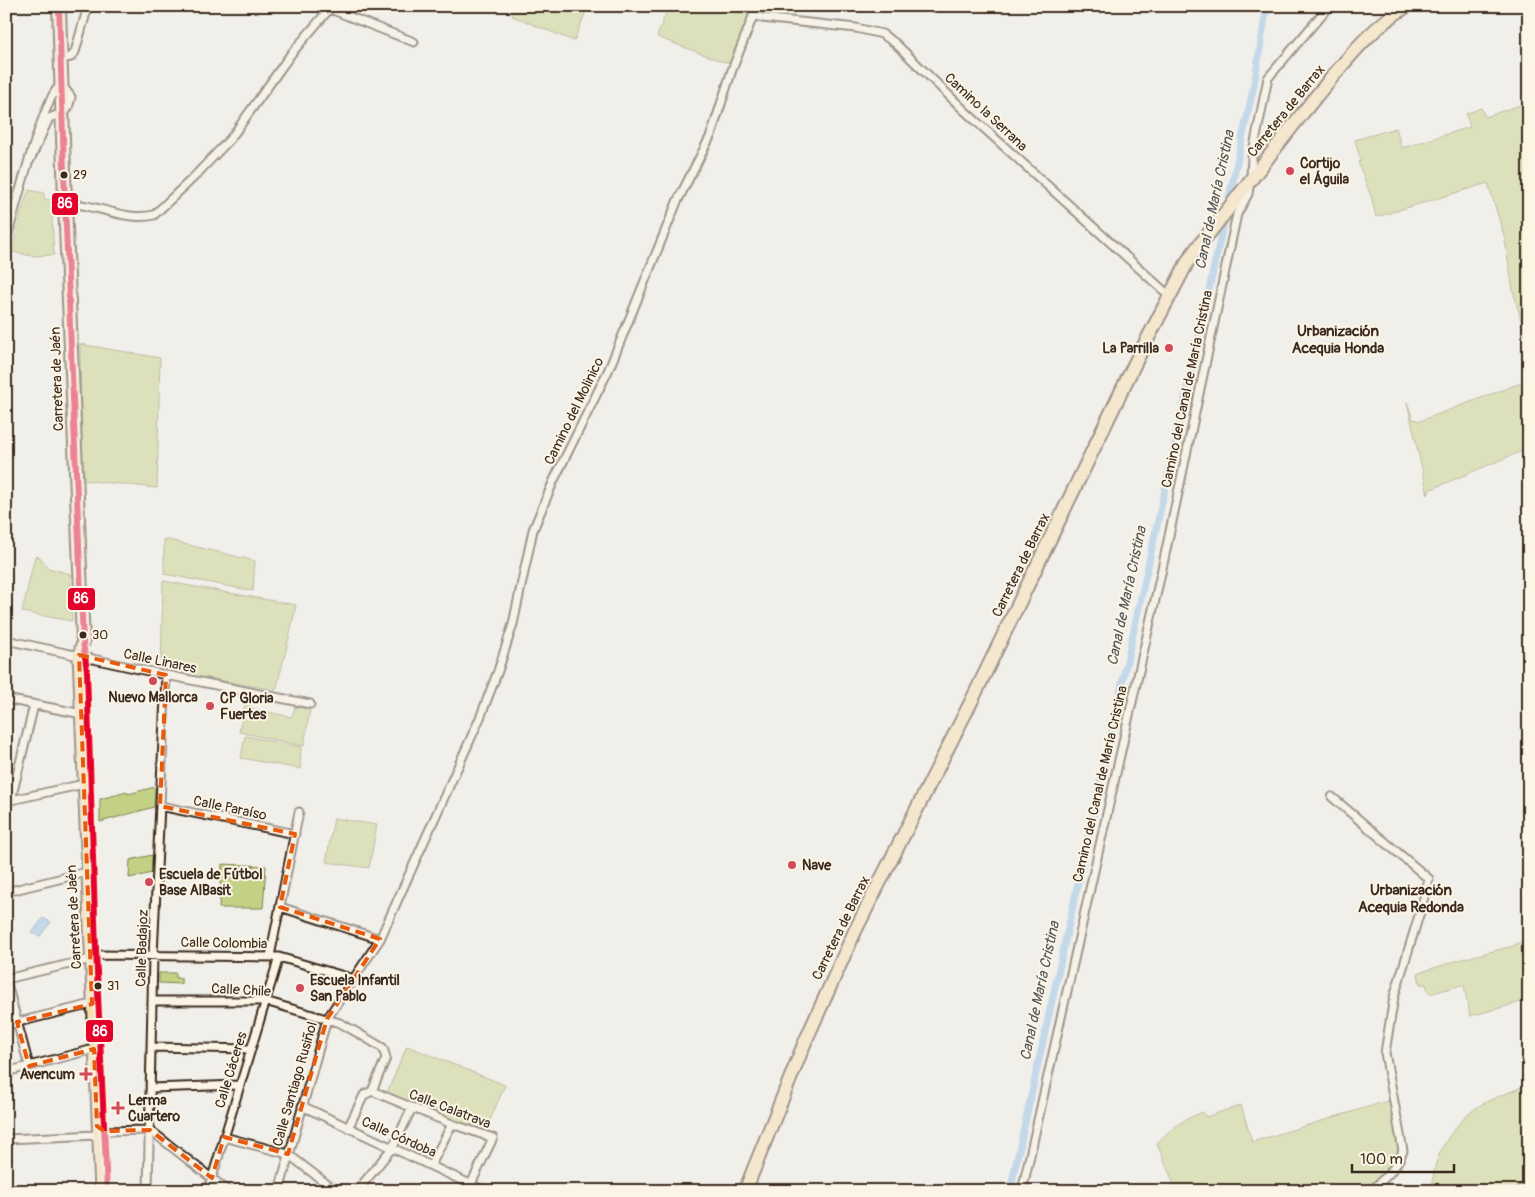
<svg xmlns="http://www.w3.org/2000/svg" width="1535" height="1197" font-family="Pangolin,sans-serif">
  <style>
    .green { fill: #c3d185; stroke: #7f7e52 }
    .water { fill: #8dbfe9; stroke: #6c8398 }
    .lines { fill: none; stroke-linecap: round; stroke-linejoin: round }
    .canal { stroke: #8dbfe9; stroke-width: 7 }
    .street-casing { stroke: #3b2a1e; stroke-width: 11 }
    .secondary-casing { stroke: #3b2a1e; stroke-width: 14 }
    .primary-casing { stroke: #3b2a1e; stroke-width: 15 }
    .highway-casing { stroke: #3b2a1e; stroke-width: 16 }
    .street { stroke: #fcf5e5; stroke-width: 7 }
    .secondary { stroke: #fcf5e5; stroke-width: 10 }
    .primary { stroke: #faddab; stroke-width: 11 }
    .highway { stroke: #faddab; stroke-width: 12 }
    .bus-1-casing { stroke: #fcf5e5; stroke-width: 10 }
    .bus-1 { stroke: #e4002b; stroke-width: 6 }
    .marked { fill: none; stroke: #e8590c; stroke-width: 4; stroke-dasharray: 10 6; stroke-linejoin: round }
    .poi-dot { fill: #d1495b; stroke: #fcf5e5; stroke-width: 2 }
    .bus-dot { fill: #3b2a1e; stroke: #fcf5e5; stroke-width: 2 }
    .labels { text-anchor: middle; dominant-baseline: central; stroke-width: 4; stroke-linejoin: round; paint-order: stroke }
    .bus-label { font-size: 13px; fill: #3b2a1e; stroke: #fcf5e5; text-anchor: start }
    .street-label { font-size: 14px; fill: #3b2a1e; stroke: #fcf5e5 }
    .poi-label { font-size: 14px; font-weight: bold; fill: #3b2a1e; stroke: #fcf5e5; text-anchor: start }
    .water-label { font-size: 15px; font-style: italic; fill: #54575b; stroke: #fcf5e5 }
    .neighbourhood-label { font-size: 15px; font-weight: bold; fill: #3b2a1e; stroke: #fcf5e5 }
    .line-badge { stroke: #fcf5e5; stroke-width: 2 }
    .badge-label { font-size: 14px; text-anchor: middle; font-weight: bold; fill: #fff }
  </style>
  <rect width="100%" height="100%" fill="#f0efe9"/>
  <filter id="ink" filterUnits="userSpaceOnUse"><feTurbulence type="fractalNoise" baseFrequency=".02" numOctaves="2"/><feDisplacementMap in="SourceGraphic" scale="10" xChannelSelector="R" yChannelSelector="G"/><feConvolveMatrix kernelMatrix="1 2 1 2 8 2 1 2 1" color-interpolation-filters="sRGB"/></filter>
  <g filter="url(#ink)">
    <path class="green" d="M 515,6 L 588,6 L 574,41 L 512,16 Z
      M 664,6 L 753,6 L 731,63 L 721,61 L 657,37 L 668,8 Z
      M 1529,102 L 1529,351 L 1513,290 L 1504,235 L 1488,183 L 1376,217 L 1372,199 L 1358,162 L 1361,161 L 1355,140 L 1396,128 L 1402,148 L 1470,127 L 1466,114 L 1481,108 L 1485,117 Z
      M 29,190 L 44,193 L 44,199 L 51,200 L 54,255 L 32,256 L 12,252 L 21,212 Z
      M 80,344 L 160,358 L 157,488 L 82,480 Z
      M 1529,380 L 1529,448 L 1434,488 L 1430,489 L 1428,495 L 1407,402 L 1413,419 L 1420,421 Z
      M 164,539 L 255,561 L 253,591 L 164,574 Z
      M 35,556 L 40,557 L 48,568 L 70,574 L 72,621 L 22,612 Z
      M 163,581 L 296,605 L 289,638 L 276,690 L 161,670 Z
      M 245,704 L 251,706 L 252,709 L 292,717 L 295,707 L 310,709 L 304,746 L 239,732 Z
      M 245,736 L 301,747 L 300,769 L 241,758 Z
      M 155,787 L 154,807 L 100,822 L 100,799 L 127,792 L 128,794 Z
      M 334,818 L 377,825 L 369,868 L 326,862 Z
      M 152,855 L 152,873 L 129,878 L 130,860 Z
      M 222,864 L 266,866 L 263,908 L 219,908 Z
      M 1529,937 L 1529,1000 L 1470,1016 L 1464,986 L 1462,985 L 1429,994 L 1426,984 L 1420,984 L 1418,973 L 1462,959 L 1513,946 Z
      M 159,973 L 176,973 L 176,978 L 181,978 L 181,984 L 159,983 Z
      M 407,1046 L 505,1085 L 484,1134 L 386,1095 Z
      M 1525,1086 L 1529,1104 L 1529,1182 L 1515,1191 L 1431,1191 C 1433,1180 1434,1167 1438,1157 C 1446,1136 1466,1112 1486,1102 C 1499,1096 1512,1091 1525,1086 Z
      M 1391,1100 L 1400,1150 L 1397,1160 L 1374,1185 L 1363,1191 L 1177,1191 L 1157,1144 C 1170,1128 1184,1119 1203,1112 L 1206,1117 L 1241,1105 L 1252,1142 Z"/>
    <path class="water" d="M 43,918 L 51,922 L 40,936 L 32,933 Z"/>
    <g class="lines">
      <path class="canal" d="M 1227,207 L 1254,85 L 1267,6
        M 1010,1191 L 1225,217"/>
      <g class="street-casing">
        <path id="street" d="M 330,9 L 414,42
          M 753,15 L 762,18 L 856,28 L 882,34 L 895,43 L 966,112 L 1163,290 L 1170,295
          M 61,59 L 71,57 L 75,52 L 88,6
          M 1251,177 L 1252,157 L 1268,78 L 1329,6
          M 65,203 C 94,203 125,222 154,215 L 193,178 L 231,138 L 291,54 L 332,6
          M 6,244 C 11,221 44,98 58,88 L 65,89 L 71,97 L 68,108 L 62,116 L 57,115 L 49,118 L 30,160
          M 6,640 L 166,675 L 310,704
          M 6,699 L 82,714
          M 1332,797 L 1429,879 L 1420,912 L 1394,997 L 1385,1053 L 1403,1151 C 1394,1172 1386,1176 1371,1191
          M 11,800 L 34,705
          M 7,801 L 84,784
          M 160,806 L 295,834
          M 6,892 L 91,871
          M 280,907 L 380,939
          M 270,956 L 299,812
          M 6,979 L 91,959 L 96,955 L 279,957 L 354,979
          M 6,980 L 29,1066
          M 152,1001 L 265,1001 L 340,1023 L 356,1032 L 383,1048 L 386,1058 L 372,1091 L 364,1095 L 348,1128
          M 6,1025 L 92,1004
          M 152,1047 L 251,1049
          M 6,1072 L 98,1048
          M 151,1088 L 239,1085
          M 372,1091 L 452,1124 L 493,1138 L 471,1184 L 466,1191
          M 302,1106 L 485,1191
          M 97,1126 L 104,1131 L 150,1130 L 228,1191
          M 224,1137 L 288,1154 L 336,1191
          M 6,1139 L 98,1135
          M 431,1165 L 452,1124
          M 148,1191 L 153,955 L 166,675
          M 208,1191 L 279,957
          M 279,1191 L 327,1019 L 380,939 L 480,718 L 498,671 L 513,624 L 533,530 L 554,480 L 609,369 L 677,202 L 711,135 L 732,70 L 757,6
          M 357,1191 L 393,1147 L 412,1108
          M 1022,1191 L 1162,569 L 1237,214 L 1248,194 L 1249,187"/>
      </g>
      <g class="secondary-casing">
        <path id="secondary" d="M 1522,1191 L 1529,1186"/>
      </g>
      <g class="primary-casing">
        <path id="primary" d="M 83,642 L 79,655 L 101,1191"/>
      </g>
      <g class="highway-casing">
        <path id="highway" d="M 59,6 L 65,203 L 83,642
          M 745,1191 L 805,1042 L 855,931 L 973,698 L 1137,359 L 1188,261 L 1196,249 C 1240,196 1280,140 1323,88 C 1349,57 1372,27 1407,6"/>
      </g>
      <use href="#street" class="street"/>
      <use href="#secondary" class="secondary"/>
      <use href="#primary" class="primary"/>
      <use href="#highway" class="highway"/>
      <g class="bus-1-casing">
        <path id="bus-1" d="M 59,6 L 65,203 L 83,642 L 87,671 L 96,950 L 107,1191"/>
      </g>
      <use href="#bus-1" class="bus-1"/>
    </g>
  </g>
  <path d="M0 0H1535V1197H0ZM 79,655 L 166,675 L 160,806 L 295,834 L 280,907 L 380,939 L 327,1019 L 288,1154 L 224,1137 L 212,1178 L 150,1130 L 104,1131 L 97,1126 L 94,1049 L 29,1066 L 17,1022 L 92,1004 Z" fill="#f0efe9" fill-opacity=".55" fill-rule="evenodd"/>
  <path class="marked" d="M 79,655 L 166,675 L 160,806 L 295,834 L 280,907 L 380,939 L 327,1019 L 288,1154 L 224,1137 L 212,1178 L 150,1130 L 104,1131 L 97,1126 L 94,1049 L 29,1066 L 17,1022 L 92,1004 Z"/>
  <g class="poi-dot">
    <circle cx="1290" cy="171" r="5"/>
    <circle cx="1169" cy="348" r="5"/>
    <circle cx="153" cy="681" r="5"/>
    <circle cx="210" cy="706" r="5"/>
    <circle cx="792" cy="865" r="5"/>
    <circle cx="149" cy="882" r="5"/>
    <circle cx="300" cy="988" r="5"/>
    <path d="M83.5 1066.5h5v5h5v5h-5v5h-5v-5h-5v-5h5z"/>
    <path d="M115.5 1100.5h5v5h5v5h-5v5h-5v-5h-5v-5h5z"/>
  </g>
  <g class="bus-dot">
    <circle cx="64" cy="175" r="4.5"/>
    <circle cx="83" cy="635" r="4.5"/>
    <circle cx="98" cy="986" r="4.5"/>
  </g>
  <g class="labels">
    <g class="bus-label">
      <text x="73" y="175">29</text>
      <text x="92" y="635">30</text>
      <text x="107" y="986">31</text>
    </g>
    <g class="street-label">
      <text transform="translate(1286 111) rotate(-51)">Carretera de Barrax</text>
      <text transform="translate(986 112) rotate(43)">Camino la Serrana</text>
      <text transform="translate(57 379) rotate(-92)">Carretera de Jaén</text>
      <text transform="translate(1187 389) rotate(-78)">Camino del Canal de María Cristina</text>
      <text transform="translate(574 411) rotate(-64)">Camino del Molinico</text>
      <text transform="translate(1021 565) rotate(-64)">Carretera de Barrax</text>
      <text transform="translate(160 661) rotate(12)">Calle Linares</text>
      <text transform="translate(1100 784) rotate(-77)">Camino del Canal de María Cristina</text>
      <text transform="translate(230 808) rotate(12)">Calle Paraíso</text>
      <text transform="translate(74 917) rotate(-93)">Carretera de Jaén</text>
      <text transform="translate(841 928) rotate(-64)">Carretera de Barrax</text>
      <text transform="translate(224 943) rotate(1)">Calle Colombia</text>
      <text transform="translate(142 948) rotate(-88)">Calle Badajoz</text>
      <text transform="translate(241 990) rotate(3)">Calle Chile</text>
      <text transform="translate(231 1070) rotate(-73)">Calle Cáceres</text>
      <text transform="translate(295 1084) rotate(-74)">Calle Santiago Rusiñol</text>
      <text transform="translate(450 1109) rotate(21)">Calle Calatrava</text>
      <text transform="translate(399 1137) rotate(24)">Calle Córdoba</text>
    </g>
    <g class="poi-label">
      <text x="1300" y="163">Cortijo<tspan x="1300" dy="16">el Águila</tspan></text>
      <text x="1159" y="348" text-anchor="end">La Parrilla</text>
      <text x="153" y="697" text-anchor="middle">Nuevo Mallorca</text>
      <text x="220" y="698">CP Gloria<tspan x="220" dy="16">Fuertes</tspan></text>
      <text x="802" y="865">Nave</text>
      <text x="159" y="874">Escuela de Fútbol<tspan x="159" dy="16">Base AlBasit</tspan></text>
      <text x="310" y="980">Escuela Infantil<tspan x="310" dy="16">San Pablo</tspan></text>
      <text x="75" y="1074" text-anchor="end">Avencum</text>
      <text x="128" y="1100">Lerma<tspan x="128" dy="16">Cuartero</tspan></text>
    </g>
    <g class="water-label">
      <text transform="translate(1215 200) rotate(-78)">Canal de María Cristina</text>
      <text transform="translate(1127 596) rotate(-78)">Canal de María Cristina</text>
      <text transform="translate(1040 991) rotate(-78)">Canal de María Cristina</text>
    </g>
    <g class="neighbourhood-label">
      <text x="1338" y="331">Urbanización<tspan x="1338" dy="17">Acequia Honda</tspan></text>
      <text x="1411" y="890">Urbanización<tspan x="1411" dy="17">Acequia Redonda</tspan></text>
    </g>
  </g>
  <g class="line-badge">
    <rect x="51" y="192" width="28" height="24" rx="5" fill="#e4002b"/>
    <rect x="67" y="587" width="29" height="24" rx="5" fill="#e4002b"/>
    <rect x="85" y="1019" width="29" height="24" rx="5" fill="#e4002b"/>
  </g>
  <g class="badge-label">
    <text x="65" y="208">86</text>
    <text x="81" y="603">86</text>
    <text x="100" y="1036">86</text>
  </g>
  <rect width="1535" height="1197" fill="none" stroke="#fcf5e5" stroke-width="25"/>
  <rect x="12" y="12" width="1510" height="1172" fill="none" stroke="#3b2a1e" stroke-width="2" filter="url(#ink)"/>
  <path d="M1352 1164v8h102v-8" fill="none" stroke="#3b2a1e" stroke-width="2.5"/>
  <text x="1360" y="1164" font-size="15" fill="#3b2a1e" stroke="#fcf5e5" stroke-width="4" paint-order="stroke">100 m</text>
</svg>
